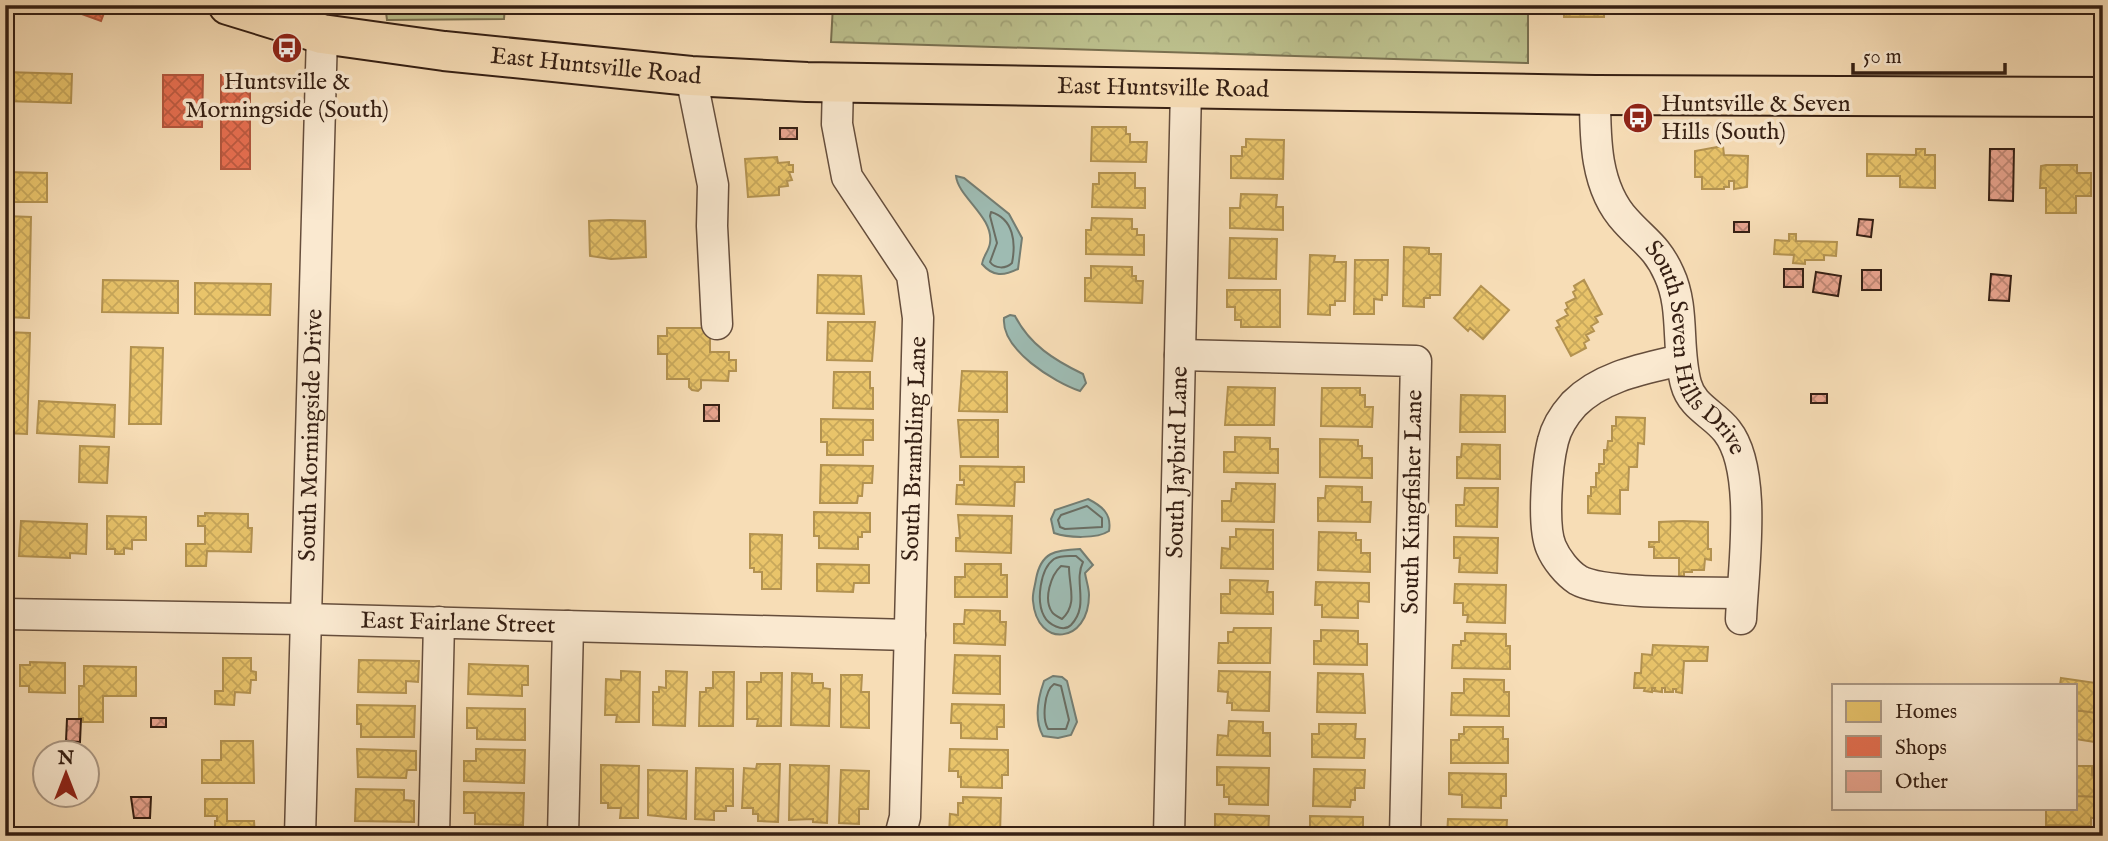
<svg xmlns="http://www.w3.org/2000/svg" width="2108" height="841" font-family="'IM FELL English',serif">
  <style>
    .forest { fill: url(#forest-crowns); stroke: #797050; stroke-width: 2 }
    .water { fill: #9ebbb2; stroke: #747d72; stroke-width: 2 }
    .homes { fill: url(#homes-cross-hatch); stroke: #b39250; stroke-width: 2 }
    .shops { fill: url(#shops-cross-hatch); stroke: #b2573e; stroke-width: 2 }
    .lines { fill: none; stroke-linecap: round; stroke-linejoin: round }
    .shore { stroke: #6a6d62; stroke-width: 2 }
    .building { fill: url(#building-cross-hatch); stroke: #351f13; stroke-width: 2 }
    .minor-casing { stroke: #664e3c; stroke-width: 33 }
    .major-casing { stroke: #351f13; stroke-width: 42 }
    .minor { stroke: #fae9d0; stroke-width: 30 }
    .major { stroke: #f7ddb6; stroke-width: 38 }
    .labels { text-anchor: middle; dominant-baseline: central; stroke-width: 7; stroke-linejoin: round; paint-order: stroke }
    .street-label { font-size: 24px; fill: #351f13; stroke: #fae9d0 }
    .poi-label { font-size: 24px; fill: #351f13; stroke: #fae9d0 }
  </style>
  <defs>
    <pattern id="forest-crowns" width="20" height="18" patternUnits="userSpaceOnUse" patternTransform="scale(1.75)"><rect width="20" height="18" fill="#bdc18e"/><path d="M2 6a3 3 0 1 1 6 0M12 15a3 3 0 1 1 6 0" fill="none" stroke="#a3a57a"/></pattern>
    <pattern id="homes-cross-hatch" width="8" height="8" patternUnits="userSpaceOnUse" patternTransform="scale(1.75)"><rect width="8" height="8" fill="#e9c46a"/><path d="M0 0l8 8M0 8l8-8" fill="none" stroke="#c8a85b"/></pattern>
    <pattern id="shops-cross-hatch" width="8" height="8" patternUnits="userSpaceOnUse" patternTransform="scale(1.75)"><rect width="8" height="8" fill="#e76f51"/><path d="M0 0l8 8M0 8l8-8" fill="none" stroke="#bc5b42"/></pattern>
    <pattern id="building-cross-hatch" width="8" height="8" patternUnits="userSpaceOnUse" patternTransform="scale(1.75)"><rect width="8" height="8" fill="#eaa590"/><path d="M0 0l8 8M0 8l8-8" fill="none" stroke="#be8674"/></pattern>
  </defs>
  <rect width="100%" height="100%" fill="#f7ddb6"/>
  <filter id="stains"><feTurbulence type="fractalNoise" baseFrequency=".00286" numOctaves="4"/><feColorMatrix values="0 0 0 0 .2 0 0 0 0 .09 0 0 0 0 .02 0 0 0 .5 -.17"/></filter>
  <radialGradient id="worn" r=".72"><stop offset=".6" stop-color="#630" stop-opacity="0"/><stop offset="1" stop-color="#630" stop-opacity=".3"/></radialGradient>
  <path class="forest" d="M 385,5 L 505,5 L 504,19 L 387,20 Z
    M 833,5 L 1528,5 L 1528,63 L 831,42 Z"/>
  <path class="water" d="M 956,176 L 964,178 L 1009,214 L 1022,238 L 1018,269 C 1004,276 993,277 982,264 C 983,256 989,251 990,243 C 994,217 958,197 956,176 Z
    M 1010,315 L 1015,316 C 1030,345 1054,360 1083,374 L 1086,383 L 1080,391 C 1054,382 1001,350 1004,318 Z
    M 1088,499 C 1102,506 1112,514 1109,531 C 1097,539 1068,538 1054,533 L 1051,519 L 1055,510 Z
    M 1080,549 L 1093,565 L 1085,573 C 1086,580 1089,588 1089,595 C 1089,644 1037,649 1033,601 C 1032,594 1035,586 1036,579 C 1041,552 1055,550 1080,549 Z
    M 1053,676 L 1062,677 L 1067,681 L 1077,722 L 1071,735 L 1058,738 L 1043,736 C 1034,720 1038,698 1044,681 Z"/>
  <path class="homes" d="M 1547,5 L 1604,5 L 1604,17 L 1564,17 L 1564,8 L 1547,8 Z
    M 5,72 L 72,74 L 71,103 L 5,101 Z
    M 1092,127 L 1126,127 L 1126,134 L 1130,134 L 1130,142 L 1147,142 L 1146,162 L 1091,161 Z
    M 1246,139 L 1284,140 L 1283,179 L 1231,178 L 1231,156 L 1242,156 L 1242,147 L 1246,147 Z
    M 1723,146 L 1724,155 L 1748,156 L 1747,187 L 1734,189 L 1734,181 L 1729,181 L 1729,187 L 1724,187 L 1724,189 L 1702,189 L 1702,177 L 1695,177 L 1695,151 Z
    M 1916,149 L 1925,149 L 1925,155 L 1935,155 L 1935,188 L 1900,187 L 1900,176 L 1867,176 L 1867,154 L 1916,155 Z
    M 777,157 L 778,163 L 789,162 L 789,165 L 793,165 L 793,172 L 789,172 L 792,180 L 787,181 L 788,186 L 779,187 L 779,195 L 748,197 L 745,159 Z
    M 2046,165 L 2077,165 L 2077,173 L 2091,173 L 2091,196 L 2076,196 L 2076,213 L 2046,213 L 2046,188 L 2040,188 L 2041,166 Z
    M 5,172 L 47,173 L 47,202 L 5,202 Z
    M 1099,173 L 1135,173 L 1135,188 L 1145,188 L 1145,208 L 1092,207 L 1093,184 L 1099,184 Z
    M 1241,194 L 1277,195 L 1276,207 L 1283,207 L 1283,230 L 1230,228 L 1230,208 L 1240,208 Z
    M 5,216 L 31,217 L 29,318 L 5,317 Z
    M 1092,218 L 1132,219 L 1132,229 L 1137,229 L 1137,235 L 1144,235 L 1144,255 L 1086,254 L 1086,230 L 1091,230 Z
    M 610,220 L 645,221 L 646,257 L 611,259 L 590,256 L 589,221 Z
    M 1789,234 L 1796,234 L 1796,241 L 1837,242 L 1836,256 L 1824,255 L 1824,260 L 1805,260 L 1805,264 L 1793,263 L 1794,255 L 1774,254 L 1775,240 L 1789,241 Z
    M 1230,238 L 1277,239 L 1276,279 L 1229,278 Z
    M 1404,247 L 1429,248 L 1429,254 L 1441,254 L 1440,295 L 1430,295 L 1430,298 L 1424,298 L 1424,307 L 1403,306 Z
    M 1310,255 L 1335,256 L 1334,262 L 1346,262 L 1345,301 L 1335,301 L 1335,305 L 1330,305 L 1330,315 L 1308,314 Z
    M 1355,260 L 1388,260 L 1387,295 L 1382,295 L 1382,300 L 1374,299 L 1374,314 L 1354,314 Z
    M 1091,266 L 1132,267 L 1132,276 L 1136,276 L 1136,281 L 1143,281 L 1142,303 L 1085,301 L 1085,278 L 1091,278 Z
    M 818,275 L 861,276 L 864,314 L 817,313 Z
    M 103,280 L 178,281 L 178,313 L 102,312 Z
    M 1584,280 L 1602,314 L 1595,317 L 1598,322 L 1591,326 L 1594,331 L 1586,335 L 1589,340 L 1584,343 L 1586,348 L 1571,356 L 1556,328 L 1560,326 L 1557,321 L 1568,315 L 1565,310 L 1568,308 L 1566,303 L 1576,298 L 1573,292 L 1576,290 L 1574,286 Z
    M 195,283 L 271,284 L 270,315 L 195,314 Z
    M 1481,286 L 1509,310 L 1483,339 L 1470,328 L 1468,331 L 1454,318 Z
    M 1227,290 L 1280,290 L 1280,327 L 1241,327 L 1241,320 L 1235,320 L 1235,307 L 1227,307 Z
    M 828,322 L 875,322 L 872,361 L 827,360 Z
    M 667,328 L 710,328 L 710,352 L 729,352 L 729,360 L 736,360 L 736,371 L 729,371 L 728,381 L 701,380 L 701,388 L 698,391 L 692,390 L 689,387 L 689,379 L 667,379 L 667,354 L 658,354 L 658,336 L 667,336 Z
    M 5,332 L 30,333 L 27,434 L 5,433 Z
    M 131,347 L 163,348 L 161,424 L 129,424 Z
    M 962,371 L 1007,372 L 1007,412 L 959,411 Z
    M 834,372 L 870,372 L 870,388 L 873,388 L 873,409 L 833,408 Z
    M 1228,387 L 1275,388 L 1274,425 L 1225,425 Z
    M 1322,388 L 1360,388 L 1360,395 L 1365,395 L 1365,407 L 1373,407 L 1372,427 L 1321,426 Z
    M 1461,395 L 1505,396 L 1505,432 L 1460,432 Z
    M 39,401 L 115,405 L 114,437 L 37,433 Z
    M 1616,417 L 1645,418 L 1644,444 L 1638,443 L 1637,467 L 1629,467 L 1628,490 L 1620,490 L 1620,514 L 1588,513 L 1588,496 L 1591,496 L 1591,487 L 1596,487 L 1596,473 L 1599,473 L 1599,464 L 1604,464 L 1604,450 L 1607,450 L 1608,441 L 1612,441 L 1612,426 L 1616,426 Z
    M 821,419 L 873,420 L 873,440 L 863,440 L 863,455 L 827,455 L 827,442 L 821,442 Z
    M 958,420 L 998,420 L 998,457 L 961,457 Z
    M 1235,437 L 1270,438 L 1270,449 L 1278,449 L 1278,473 L 1224,472 L 1224,452 L 1235,452 Z
    M 1320,439 L 1358,440 L 1358,446 L 1362,446 L 1362,458 L 1372,458 L 1372,478 L 1320,477 Z
    M 1462,444 L 1500,445 L 1500,479 L 1457,478 L 1457,457 L 1461,457 Z
    M 80,446 L 109,447 L 107,483 L 79,482 Z
    M 821,465 L 873,466 L 872,483 L 863,483 L 862,496 L 858,496 L 857,503 L 820,503 Z
    M 960,466 L 1024,467 L 1024,482 L 1015,482 L 1014,506 L 956,504 L 957,485 L 964,485 L 964,480 L 960,480 Z
    M 1236,483 L 1275,484 L 1274,522 L 1222,521 L 1222,501 L 1231,501 L 1232,489 L 1236,489 Z
    M 1326,486 L 1362,487 L 1362,502 L 1371,502 L 1370,522 L 1318,521 L 1318,498 L 1325,498 Z
    M 1465,488 L 1498,488 L 1497,527 L 1456,526 L 1456,505 L 1464,505 Z
    M 814,512 L 870,513 L 870,532 L 862,532 L 862,537 L 858,537 L 858,549 L 819,548 L 819,536 L 814,536 Z
    M 205,513 L 248,514 L 248,528 L 252,528 L 251,552 L 207,551 L 206,566 L 186,566 L 186,544 L 205,544 L 205,526 L 198,526 L 198,516 L 205,516 Z
    M 958,515 L 1012,516 L 1011,553 L 956,551 L 956,538 L 960,538 Z
    M 107,516 L 146,517 L 146,540 L 132,540 L 132,549 L 124,548 L 124,554 L 115,554 L 115,549 L 107,549 Z
    M 21,521 L 87,524 L 86,554 L 70,553 L 70,558 L 19,556 Z
    M 1683,521 L 1708,522 L 1708,549 L 1711,549 L 1711,560 L 1705,559 L 1704,570 L 1692,570 L 1692,572 L 1684,572 L 1684,576 L 1679,576 L 1679,558 L 1654,558 L 1654,547 L 1649,547 L 1649,542 L 1659,542 L 1659,522 Z
    M 1236,529 L 1273,530 L 1273,569 L 1221,568 L 1222,548 L 1230,549 L 1230,537 L 1236,537 Z
    M 1319,532 L 1356,533 L 1356,540 L 1361,540 L 1361,553 L 1370,553 L 1370,572 L 1318,570 Z
    M 750,534 L 782,535 L 781,589 L 762,589 L 762,572 L 754,572 L 754,568 L 750,568 Z
    M 1454,537 L 1498,538 L 1497,573 L 1459,572 L 1460,558 L 1454,558 Z
    M 817,564 L 869,565 L 869,583 L 854,583 L 853,592 L 817,591 Z
    M 965,564 L 1001,564 L 1001,575 L 1007,575 L 1007,597 L 955,597 L 955,577 L 965,577 Z
    M 1230,580 L 1268,581 L 1267,592 L 1273,592 L 1273,614 L 1221,613 L 1221,594 L 1230,594 Z
    M 1316,582 L 1369,583 L 1369,602 L 1358,601 L 1358,618 L 1322,617 L 1322,605 L 1315,605 Z
    M 1455,584 L 1506,585 L 1505,623 L 1467,622 L 1468,615 L 1463,615 L 1463,603 L 1454,603 Z
    M 965,610 L 1000,611 L 1000,622 L 1006,622 L 1005,645 L 954,643 L 954,624 L 964,624 Z
    M 1234,628 L 1271,628 L 1270,663 L 1218,663 L 1219,643 L 1228,643 L 1228,632 L 1233,632 Z
    M 1321,630 L 1358,631 L 1358,644 L 1367,644 L 1367,665 L 1314,664 L 1314,641 L 1321,641 Z
    M 1465,633 L 1506,634 L 1506,646 L 1510,646 L 1510,669 L 1452,668 L 1453,645 L 1461,645 L 1461,641 L 1465,641 Z
    M 1653,645 L 1708,647 L 1707,661 L 1684,661 L 1682,693 L 1676,692 L 1676,689 L 1673,689 L 1673,692 L 1665,692 L 1665,688 L 1662,688 L 1662,692 L 1654,691 L 1655,688 L 1652,688 L 1652,692 L 1644,691 L 1645,688 L 1634,688 L 1635,673 L 1641,673 L 1642,654 L 1652,655 Z
    M 955,655 L 1000,656 L 1000,694 L 953,693 Z
    M 223,658 L 251,658 L 251,671 L 256,672 L 256,680 L 251,680 L 250,693 L 235,692 L 234,705 L 215,704 L 215,691 L 223,691 Z
    M 359,660 L 419,661 L 418,682 L 406,681 L 406,693 L 358,692 Z
    M 30,662 L 65,663 L 65,693 L 29,692 L 29,686 L 20,686 L 20,665 L 30,665 Z
    M 469,664 L 528,666 L 528,685 L 522,685 L 522,696 L 468,694 Z
    M 84,666 L 136,667 L 136,696 L 103,696 L 103,722 L 83,722 L 83,718 L 79,718 L 79,686 L 84,686 Z
    M 621,671 L 640,672 L 639,722 L 616,722 L 617,715 L 605,715 L 606,679 L 621,680 Z
    M 666,671 L 687,672 L 685,726 L 653,725 L 653,692 L 659,692 L 659,687 L 666,688 Z
    M 1219,671 L 1270,672 L 1269,711 L 1232,710 L 1232,703 L 1227,703 L 1228,692 L 1218,691 Z
    M 713,672 L 734,672 L 733,726 L 699,726 L 700,692 L 706,692 L 706,688 L 713,688 Z
    M 761,673 L 782,673 L 781,726 L 757,726 L 758,719 L 747,719 L 747,682 L 761,682 Z
    M 792,673 L 812,674 L 812,683 L 823,683 L 823,688 L 830,689 L 829,726 L 791,725 Z
    M 1318,673 L 1363,674 L 1365,713 L 1317,712 Z
    M 841,675 L 862,675 L 861,692 L 869,692 L 869,728 L 841,727 Z
    M 2061,678 L 2103,684 L 2103,714 L 2075,710 L 2075,685 L 2060,685 Z
    M 1464,679 L 1504,680 L 1504,692 L 1509,692 L 1509,716 L 1451,715 L 1452,693 L 1464,693 Z
    M 952,704 L 1004,705 L 1004,727 L 997,727 L 997,739 L 961,738 L 961,723 L 951,723 Z
    M 357,705 L 415,706 L 414,737 L 361,737 L 361,724 L 357,724 Z
    M 467,708 L 525,709 L 525,740 L 477,739 L 477,728 L 467,728 Z
    M 2075,710 L 2103,714 L 2103,734 L 2096,733 L 2095,742 L 2075,739 Z
    M 1229,721 L 1263,722 L 1263,733 L 1270,733 L 1270,756 L 1217,755 L 1218,735 L 1228,736 Z
    M 1319,724 L 1356,724 L 1355,739 L 1365,739 L 1364,758 L 1312,757 L 1312,734 L 1319,734 Z
    M 1464,727 L 1503,727 L 1503,739 L 1508,739 L 1508,763 L 1451,763 L 1451,740 L 1459,740 L 1459,734 L 1464,734 Z
    M 221,741 L 253,741 L 254,783 L 202,783 L 202,760 L 221,760 Z
    M 357,749 L 416,751 L 416,770 L 407,770 L 406,778 L 358,777 Z
    M 476,749 L 525,750 L 524,783 L 464,781 L 464,761 L 476,761 Z
    M 950,749 L 1008,750 L 1008,775 L 1002,775 L 1002,788 L 961,787 L 961,777 L 958,777 L 958,771 L 949,771 Z
    M 757,764 L 780,764 L 778,822 L 758,821 L 758,814 L 753,814 L 753,808 L 742,808 L 744,768 L 756,769 Z
    M 601,765 L 639,766 L 638,818 L 620,818 L 621,808 L 608,808 L 608,803 L 601,803 Z
    M 790,765 L 829,766 L 827,823 L 813,822 L 813,819 L 789,820 Z
    M 2075,766 L 2092,766 L 2092,775 L 2102,776 L 2101,797 L 2075,796 Z
    M 1217,767 L 1269,768 L 1268,805 L 1229,804 L 1229,797 L 1224,797 L 1224,785 L 1217,785 Z
    M 696,768 L 733,769 L 733,806 L 726,806 L 726,811 L 714,811 L 714,820 L 695,819 Z
    M 1314,769 L 1365,770 L 1364,788 L 1355,788 L 1355,800 L 1351,800 L 1350,807 L 1313,806 Z
    M 648,770 L 687,771 L 686,819 L 648,815 Z
    M 841,770 L 869,771 L 868,809 L 859,809 L 859,824 L 839,823 Z
    M 1449,773 L 1506,774 L 1506,796 L 1501,796 L 1501,808 L 1462,807 L 1462,795 L 1449,794 Z
    M 356,789 L 404,790 L 404,800 L 414,801 L 414,822 L 355,821 Z
    M 464,792 L 524,793 L 523,825 L 475,824 L 475,813 L 464,813 Z
    M 2075,796 L 2101,797 L 2100,818 L 2091,818 L 2091,826 L 2046,825 L 2046,808 L 2075,808 Z
    M 963,797 L 1001,798 L 1000,835 L 949,834 L 950,814 L 958,815 L 958,803 L 963,803 Z
    M 205,799 L 227,799 L 227,821 L 254,821 L 255,836 L 215,836 L 215,821 L 217,821 L 217,816 L 205,816 Z
    M 1215,814 L 1269,816 L 1268,836 L 1215,835 Z
    M 1310,816 L 1363,817 L 1363,836 L 1310,836 Z
    M 1448,819 L 1507,820 L 1506,836 L 1447,836 Z
    M 354,833 L 415,834 L 415,836 L 354,836 Z
    M 467,834 L 522,835 L 522,836 L 467,836 Z"/>
  <path class="shops" d="M 57,5 L 107,5 L 101,21 Z
    M 163,75 L 203,75 L 202,127 L 163,127 Z
    M 221,75 L 250,76 L 250,169 L 221,169 Z"/>
  <g class="lines">
    <path class="shore" d="M 991,212 C 1014,219 1016,243 1012,263 C 1006,269 995,269 990,262 L 997,243 L 990,216 Z
      M 1087,506 L 1102,518 L 1102,527 L 1065,529 L 1060,527 L 1058,520 L 1061,515 Z
      M 1076,556 L 1083,562 C 1073,582 1090,605 1071,625 C 1063,633 1048,624 1044,616 C 1036,601 1040,569 1054,559 C 1060,555 1069,556 1076,556 Z
      M 1061,566 L 1069,567 C 1069,587 1078,604 1062,619 C 1060,618 1053,614 1052,612 C 1043,599 1051,575 1061,566 Z
      M 1054,684 L 1061,686 L 1069,720 L 1066,729 L 1048,729 C 1042,719 1044,691 1054,684 Z"/>
  </g>
  <path class="building" d="M 780,128 L 797,128 L 797,139 L 780,139 Z
    M 1990,149 L 2014,149 L 2013,201 L 1989,200 Z
    M 1859,219 L 1873,220 L 1871,237 L 1857,235 Z
    M 1734,222 L 1749,222 L 1749,232 L 1734,232 Z
    M 1784,269 L 1803,269 L 1803,287 L 1784,287 Z
    M 1862,270 L 1881,270 L 1881,290 L 1862,290 Z
    M 1816,272 L 1841,276 L 1838,296 L 1813,292 Z
    M 1991,274 L 2011,276 L 2009,301 L 1989,300 Z
    M 1811,394 L 1827,394 L 1827,403 L 1811,403 Z
    M 704,405 L 719,405 L 719,421 L 704,421 Z
    M 151,718 L 166,718 L 166,727 L 151,727 Z
    M 67,719 L 81,719 L 80,742 L 66,741 Z
    M 131,797 L 151,797 L 150,818 L 134,818 Z"/>
  <g class="lines">
    <g class="minor-casing">
      <g id="minor">
        <path d="M 691,76 L 713,185 L 712,226 L 717,324"/>
        <path d="M 838,83 L 837,124 L 847,177 L 912,275 L 918,318 L 905,817 L 900,836"/>
        <path id="s1" d="M 1595,95 C 1595,138 1595,188 1626,221 C 1644,241 1657,247 1669,274 C 1685,308 1676,348 1686,384 C 1692,407 1714,414 1727,431 C 1758,470 1743,570 1741,619"/>
        <path d="M 1180,355 L 1416,361 L 1405,836"/>
        <path d="M 1681,360 C 1643,369 1602,376 1574,404 C 1565,414 1556,428 1553,441 C 1547,464 1542,526 1551,547 C 1556,559 1567,573 1578,580 C 1604,595 1707,592 1742,593"/>
        <path id="s2" d="M 5,614 L 304,619 L 910,635"/>
        <path id="s3" d="M 300,836 L 322,34"/>
        <path d="M 434,836 L 439,622"/>
        <path d="M 563,836 L 568,626"/>
        <path id="s4" d="M 1169,836 L 1186,89"/>
      </g>
    </g>
    <g class="major-casing">
      <g id="major">
        <path id="s5" d="M 228,5 L 322,34 L 444,51 L 691,76 L 807,82 L 1595,95 L 2103,97"/>
      </g>
    </g>
    <use href="#minor" class="minor"/>
    <use href="#major" class="major"/>
  </g>
  <defs>
    <g id="bus-disc" transform="scale(1.575)"><circle r="9.5" fill="#8f2418" stroke="#fae9d0"/><path d="M-5-6H5V4H4V6H2V4H-2V6H-4V4H-5ZM-3.5-4V0h7V-4ZM-3.5 1.2v1.5H-2V1.2ZM2 1.2v1.5H3.5V1.2Z" fill="#fff"/></g>
  </defs>
  <g fill-rule="evenodd">
    <use href="#bus-disc" x="287" y="48"/>
    <use href="#bus-disc" x="1638" y="118"/>
  </g>
  <g class="labels">
    <g class="street-label">
      <text stroke="none"><textPath href="#s5" startOffset="374">East Huntsville Road</textPath></text>
      <text stroke="none"><textPath href="#s5" startOffset="942">East Huntsville Road</textPath></text>
      <text stroke="none"><textPath href="#s1" startOffset="284">South Seven Hills Drive</textPath></text>
      <text stroke="none"><textPath href="#s3" startOffset="401">South Morningside Drive</textPath></text>
      <text transform="translate(915 449) rotate(-88)">South Brambling Lane</text>
      <text stroke="none"><textPath href="#s4" startOffset="374">South Jaybird Lane</textPath></text>
      <text transform="translate(1413 502) rotate(-89)">South Kingfisher Lane</text>
      <text stroke="none"><textPath href="#s2" startOffset="453">East Fairlane Street</textPath></text>
    </g>
    <g class="poi-label">
      <text x="287" y="82">Huntsville &amp;<tspan x="287" dy="28">Morningside (South)</tspan></text>
      <text x="1661" y="104" text-anchor="start">Huntsville &amp; Seven<tspan x="1661" dy="28">Hills (South)</tspan></text>
    </g>
  </g>
  <rect width="2108" height="841" fill="none" stroke="#f7ddb6" stroke-width="28"/>
  <rect x="7" y="7" width="2094" height="827" fill="none" stroke="#351f13" stroke-width="3.5"/>
  <rect x="14" y="14" width="2080" height="813" fill="none" stroke="#351f13" stroke-width="2"/>
  <rect x="1832" y="684" width="245" height="126" fill="#fae9d0" stroke="#ab9884" stroke-width="2"/>
  <rect x="1846" y="701" width="35" height="21" fill="#e9c46a" stroke="#ab9884" stroke-width="2"/>
  <text x="1895" y="718" font-size="21" fill="#351f13">Homes</text>
  <rect x="1846" y="736" width="35" height="21" fill="#e76f51" stroke="#ab9884" stroke-width="2"/>
  <text x="1895" y="754" font-size="21" fill="#351f13">Shops</text>
  <rect x="1846" y="771" width="35" height="21" fill="#eaa590" stroke="#ab9884" stroke-width="2"/>
  <text x="1895" y="788" font-size="21" fill="#351f13">Other</text>
  <g transform="translate(66 774)"><circle r="33" fill="#fae9d0" stroke="#ab9884" stroke-width="2"/>
  <path d="M0-5L12 26L0 18L-12 26Z" fill="#8f2418"/>
  <text y="-10" font-size="19" font-weight="bold" text-anchor="middle" fill="#351f13">N</text>
  </g>
  <path d="M1853 63v10h152v-10" fill="none" stroke="#351f13" stroke-width="3.5"/>
  <text x="1863" y="63" font-size="21" fill="#351f13" stroke="#fae9d0" stroke-width="5" paint-order="stroke">50 m</text>
  <rect width="100%" height="100%" filter="url(#stains)"/>
  <rect width="100%" height="100%" fill="url(#worn)"/>
</svg>
